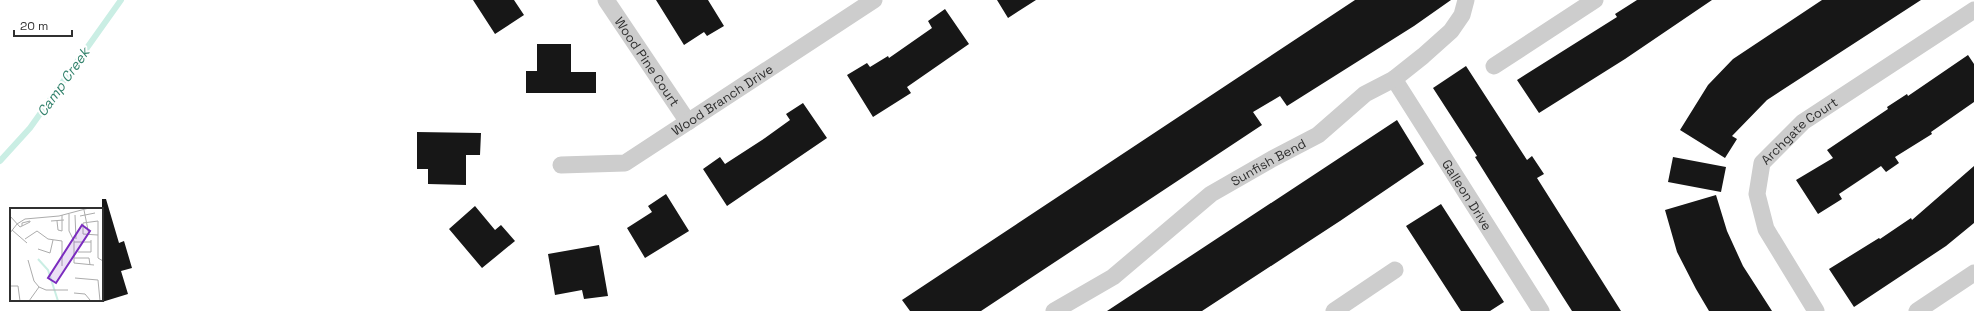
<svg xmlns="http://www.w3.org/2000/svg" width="1974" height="311" font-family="'Space Grotesk',sans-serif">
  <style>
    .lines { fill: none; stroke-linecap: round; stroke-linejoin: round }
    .stream { stroke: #caeee4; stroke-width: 6 }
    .building { fill: #171717 }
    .minor { stroke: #cdcdcd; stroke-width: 17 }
    .labels { text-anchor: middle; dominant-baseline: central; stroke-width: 4; stroke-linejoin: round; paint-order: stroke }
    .street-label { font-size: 13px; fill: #303030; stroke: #fff }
    .water-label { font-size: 14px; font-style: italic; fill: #34836d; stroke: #fff }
    .inset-river { fill: none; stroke: #caeee4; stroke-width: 2 }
    .inset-road { fill: none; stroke: #acacac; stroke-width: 1 }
    .view { fill: #7b2cbf; fill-opacity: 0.15; stroke: #7b2cbf; stroke-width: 2 }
    .inset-edge { fill: none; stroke: #303030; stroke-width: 2 }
  </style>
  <rect width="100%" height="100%" fill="#fff"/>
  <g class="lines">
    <path class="stream" d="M 0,161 L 30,128 L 121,0"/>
  </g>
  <path class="building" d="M 473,0 L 514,0 L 524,15 L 495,34 Z
    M 656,0 L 708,0 L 724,26 L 707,36 L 704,32 L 684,45 Z
    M 997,0 L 1036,0 L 1008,18 Z
    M 1355,0 L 1451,0 L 1414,26 L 1287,106 L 1280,96 L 1253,112 L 1262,125 L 981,311 L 910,311 L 902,300 Z
    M 1637,0 L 1712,0 L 1625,59 L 1539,113 L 1517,80 L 1617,17 L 1615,14 Z
    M 1822,0 L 1921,0 L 1767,100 L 1732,136 L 1737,139 L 1725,158 L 1680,130 L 1708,85 L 1733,59 Z
    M 945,9 L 969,44 L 907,87 L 911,93 L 873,117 L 847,75 L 867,63 L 870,67 L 888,56 L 889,58 L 932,28 L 928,21 Z
    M 537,44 L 571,44 L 571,72 L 596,72 L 596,93 L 526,93 L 526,71 L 537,71 Z
    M 1968,55 L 1974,64 L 1974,102 L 1931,132 L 1932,134 L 1895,157 L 1899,163 L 1886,172 L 1881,166 L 1839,194 L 1842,199 L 1818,214 L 1796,180 L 1833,158 L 1827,150 L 1888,109 L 1887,107 L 1907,94 L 1908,96 Z
    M 1466,66 L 1527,160 L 1532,156 L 1544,174 L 1537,178 L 1621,311 L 1572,311 L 1563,297 L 1475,157 L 1477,156 L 1433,88 Z
    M 803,103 L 827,138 L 727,206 L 703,169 L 720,157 L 725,164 L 765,138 L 790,120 L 786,114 Z
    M 1397,120 L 1424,164 L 1340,221 L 1202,311 L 1107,311 Z
    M 417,132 L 481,133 L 480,155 L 466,155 L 466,185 L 428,184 L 428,169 L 417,169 Z
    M 1673,157 L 1726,167 L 1721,192 L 1668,182 Z
    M 1974,166 L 1974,223 L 1946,246 L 1854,307 L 1829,269 L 1879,238 L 1880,239 L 1911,218 L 1912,220 Z
    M 666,194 L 689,231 L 645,258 L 627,228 L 652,212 L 648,206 Z
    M 1716,195 L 1727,231 L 1743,266 L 1772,311 L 1709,311 L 1696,289 L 1677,252 L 1665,210 Z
    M 102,199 L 106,199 L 119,243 L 124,241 L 132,268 L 121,271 L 128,294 L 102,302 Z
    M 1441,204 L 1504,302 L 1490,311 L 1461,311 L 1406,226 Z
    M 475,206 L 495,230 L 501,225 L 515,241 L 482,268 L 449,229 Z
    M 599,245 L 608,296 L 584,299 L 582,290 L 555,295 L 548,254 Z"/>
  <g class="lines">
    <g class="minor">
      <path id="s1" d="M 606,0 L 688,122"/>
      <path d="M 1494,66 L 1595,0"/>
      <path id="s2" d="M 1394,79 L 1541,311"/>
      <path id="s3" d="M 561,165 L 625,163 L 874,0"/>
      <path id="s4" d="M 1054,311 L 1113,277 L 1211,194 L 1272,159 L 1318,135 L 1365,94 L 1394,79 L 1423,56 L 1451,31 L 1462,15 L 1466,0"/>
      <path d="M 1334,311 L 1395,270"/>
      <path id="s5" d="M 1816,311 L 1766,229 L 1757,194 L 1762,163 L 1803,122 L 1974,10"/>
      <path d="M 1917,311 L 1974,273"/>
    </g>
  </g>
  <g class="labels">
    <g class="street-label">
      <text stroke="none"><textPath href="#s1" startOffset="74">Wood Pine Court</textPath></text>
      <text stroke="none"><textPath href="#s3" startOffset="180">Wood Branch Drive</textPath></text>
      <text stroke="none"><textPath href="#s5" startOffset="213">Archgate Court</textPath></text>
      <text stroke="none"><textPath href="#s4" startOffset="262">Sunfish Bend</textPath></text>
      <text stroke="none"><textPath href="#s2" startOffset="137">Galleon Drive</textPath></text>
    </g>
    <g class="water-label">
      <text transform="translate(63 82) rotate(-55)">Camp Creek</text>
    </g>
  </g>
  <g transform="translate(10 208)">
    <rect width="93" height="93" fill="#fff"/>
    <path class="inset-river" d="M 28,51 L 38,62 L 48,93"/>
    <path class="inset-road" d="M 74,2 L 79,27M 59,6 L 59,23 L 64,33 L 64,55 L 84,57M 65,7 L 66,31M 0,8 L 10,19 L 20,14 L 20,13 L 12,15 L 12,18M 70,8 L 85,5M 41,13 L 54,12M 47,13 L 48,22 L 52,23 L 52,7M 2,22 L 17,35M 0,25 L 7,16 L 15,11 L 49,8 L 79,0M 88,27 L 73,26 L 73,15 L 88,13 L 88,50 L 93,53M 15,31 L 27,23 L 38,31 L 52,33 L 52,58M 64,34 L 81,34M 28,41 L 40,45 L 43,32M 68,44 L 81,44 L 81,32M 64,50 L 79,50 L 80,57M 18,52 L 24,73 L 29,79 L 36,82 L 58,82M 65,70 L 88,72 L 90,93M 0,78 L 8,78 L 10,93M 64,85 L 75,86 L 80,92M 19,93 L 29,79"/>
    <path class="view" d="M 72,17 L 80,23 L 46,75 L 38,70 Z"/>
    <rect width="93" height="93" class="inset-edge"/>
  </g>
  <path d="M14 30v6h58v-6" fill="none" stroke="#303030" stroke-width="2"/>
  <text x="20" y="30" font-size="12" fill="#303030" stroke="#ffffff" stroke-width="3" paint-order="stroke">20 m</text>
</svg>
